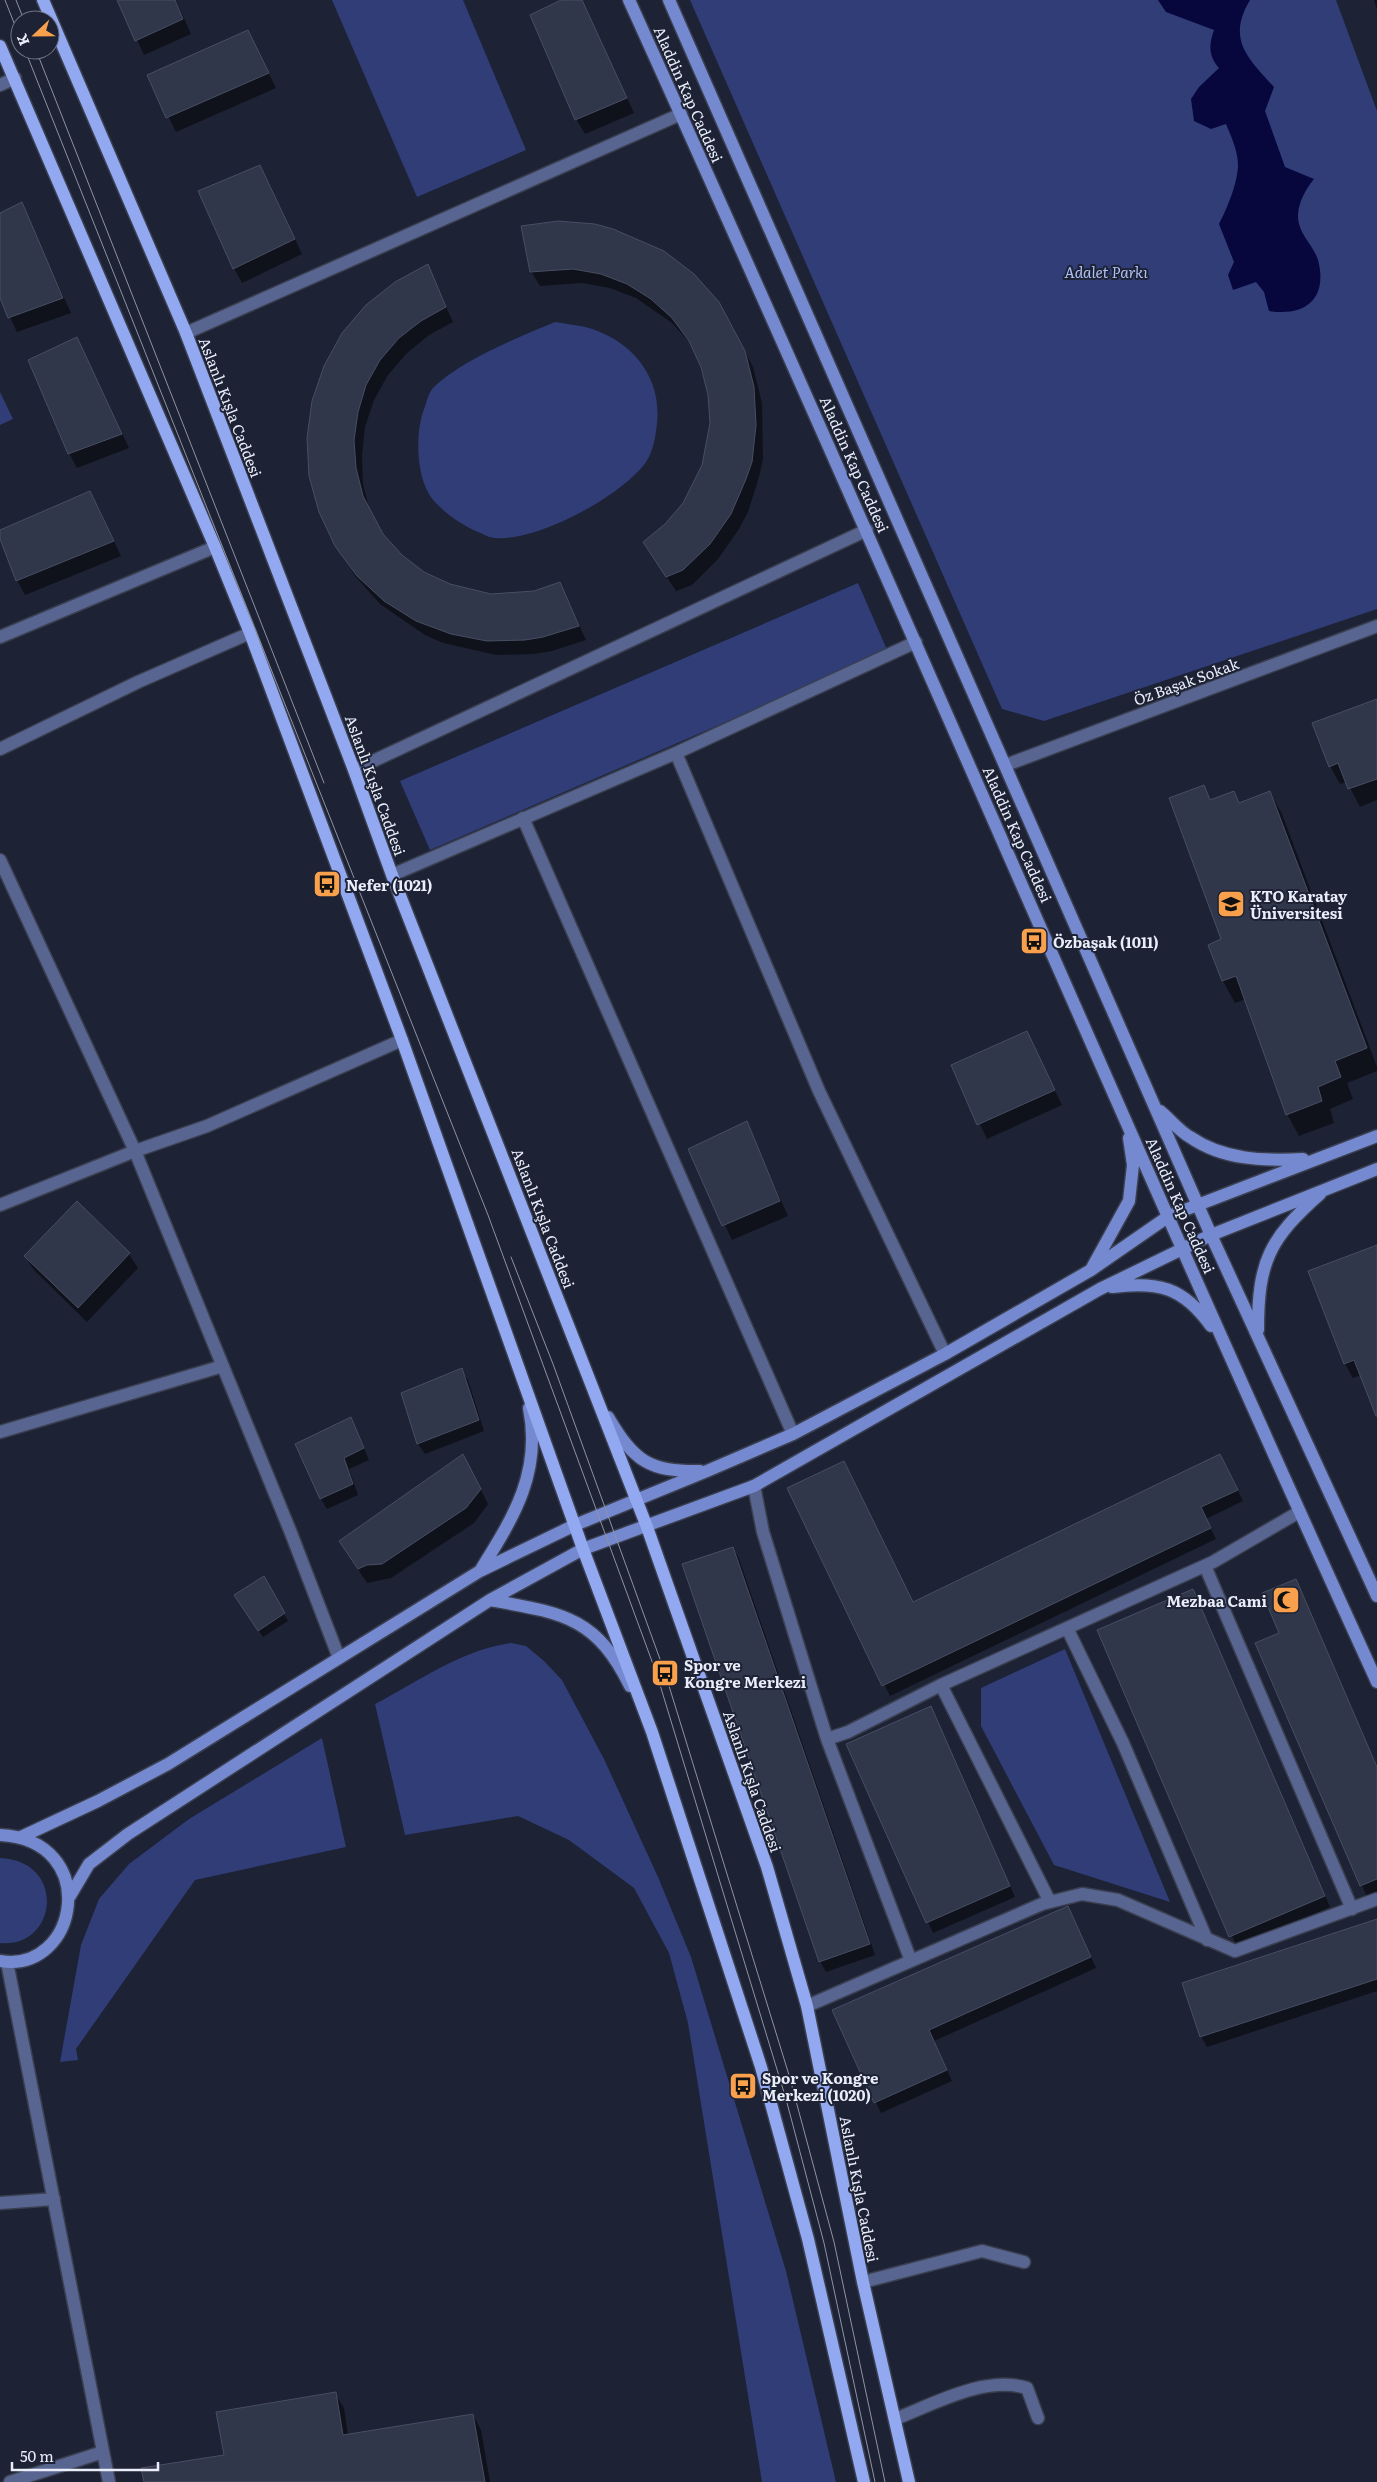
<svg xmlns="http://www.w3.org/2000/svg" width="1377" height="2482" font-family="Literata,serif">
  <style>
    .green { fill: #303d77 }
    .water { fill: #07073e }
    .shadow { fill: #0007 }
    .building { fill: #31374a; stroke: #484e63 }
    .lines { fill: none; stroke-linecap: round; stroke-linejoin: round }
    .street-casing { stroke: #3a3f50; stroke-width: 15 }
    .secondary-casing { stroke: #3a3f50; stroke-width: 15 }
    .primary-casing { stroke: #3a3f50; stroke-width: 15 }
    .street { stroke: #586591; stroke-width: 12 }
    .secondary { stroke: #7589d0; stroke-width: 12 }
    .primary { stroke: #92a8f1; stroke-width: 12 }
    .tram { stroke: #8f93a2; stroke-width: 1 }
    .labels { text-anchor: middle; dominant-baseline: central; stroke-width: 4; stroke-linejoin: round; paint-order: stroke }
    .street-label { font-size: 15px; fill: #eaeefb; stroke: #1d2234 }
    .park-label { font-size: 15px; font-style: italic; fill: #afc0f5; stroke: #1d2234 }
    .poi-label { font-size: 15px; font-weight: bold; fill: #eaeefb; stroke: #1d2234; text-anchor: start }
  </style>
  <rect width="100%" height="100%" fill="#1d2234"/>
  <path class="green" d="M 332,0 L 463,0 L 526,150 L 417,197 Z
    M 690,0 L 1336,0 L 1377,111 L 1377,609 L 1044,721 L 1002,709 Z
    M 555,322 C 566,324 578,325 589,328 C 632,341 662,377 657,423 C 656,435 653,452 646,462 C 622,496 537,542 495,538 C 490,538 483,534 478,532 C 462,525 447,515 435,502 C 416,482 415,436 423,412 C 426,405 428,393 433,388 C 461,360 519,337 555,322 Z
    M 0,392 L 13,419 L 0,425 Z
    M 858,583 L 888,652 L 430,850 L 400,781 Z
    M 511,1643 L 526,1646 L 544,1661 L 562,1680 L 604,1759 L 658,1877 L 691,1957 L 786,2271 L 836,2482 L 762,2482 L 688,2023 L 669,1953 L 634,1888 L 569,1840 L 518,1816 L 405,1835 L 375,1704 C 417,1682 463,1649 511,1643 Z
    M 1065,1649 L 1170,1902 L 1054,1865 L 981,1726 L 981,1688 Z
    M 322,1738 L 346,1847 L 195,1880 L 76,2049 L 78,2060 L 60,2062 L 81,1945 L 99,1899 L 129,1864 L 189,1819 Z
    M 0,1858 C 68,1861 57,1949 0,1943 Z"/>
  <path class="water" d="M 1158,0 L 1250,0 C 1226,40 1249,59 1274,87 L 1265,111 L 1285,167 L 1314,179 C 1306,189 1299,201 1298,214 C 1297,233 1313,244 1318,260 C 1328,298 1306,317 1269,311 L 1264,292 L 1256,282 L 1233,290 L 1228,275 L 1234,262 L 1219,224 C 1227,209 1238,182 1238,165 C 1238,151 1231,136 1226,124 L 1211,129 L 1194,121 L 1191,99 L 1199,87 L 1219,68 C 1208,56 1209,44 1214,30 L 1166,12 Z"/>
  <path class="shadow" d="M 119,0 L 176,0 L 191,34 L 144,55 Z
    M 564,0 L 582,0 L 634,113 L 585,134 L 576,119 Z
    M 1374,0 L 1377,0 L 1377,9 Z
    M 248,32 L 276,88 L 176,132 L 148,76 Z
    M 268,181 L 302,254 L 242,283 L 234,268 Z
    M 21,204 L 71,313 L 17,332 L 0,295 L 0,214 Z
    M 595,226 L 630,236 L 664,252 L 727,318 L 753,367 L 762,403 L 763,459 L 759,477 L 748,512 L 739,529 L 718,559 L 692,585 L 676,591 L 644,542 L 666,525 L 684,504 L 698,479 L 707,451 L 711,423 L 709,394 L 697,354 L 691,344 L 672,323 L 636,298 L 610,288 L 582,283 L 540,286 L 531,271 Z
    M 427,266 L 453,322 L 429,335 L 407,353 L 388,375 L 374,400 L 365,427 L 362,455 L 363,484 L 370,512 L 383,536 L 401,556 L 424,573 L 449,586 L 491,595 L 534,592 L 560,584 L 586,640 L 552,651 L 534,654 L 496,655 L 443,643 L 425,635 L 380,604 L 355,576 L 346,561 L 311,476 Z
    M 77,338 L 129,448 L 77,468 L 69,453 Z
    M 98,507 L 121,556 L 25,595 L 17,580 L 0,531 Z
    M 1377,700 L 1377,800 L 1360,807 L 1347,782 L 1340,784 L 1330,766 Z
    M 1203,787 L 1211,801 L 1233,792 L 1240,804 L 1270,792 L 1282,814 L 1377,1067 L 1377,1071 L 1347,1083 L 1353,1099 L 1330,1109 L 1334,1123 L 1299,1136 L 1287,1114 L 1246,999 L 1235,1003 L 1223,981 L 1210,945 L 1222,940 Z
    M 1026,1032 L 1062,1105 L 987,1139 L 952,1066 Z
    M 746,1123 L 788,1216 L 732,1240 L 690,1149 Z
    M 77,1203 L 129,1254 L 138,1268 L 87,1322 L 34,1270 L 25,1256 Z
    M 1377,1246 L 1377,1417 L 1361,1375 L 1353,1378 L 1345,1364 L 1310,1272 Z
    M 461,1370 L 468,1380 L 484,1431 L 425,1454 L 418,1444 L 403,1393 Z
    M 351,1418 L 369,1460 L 349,1469 L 358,1495 L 327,1509 L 321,1499 Z
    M 1220,1455 L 1243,1501 L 1206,1519 L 1216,1539 L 890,1696 L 789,1489 L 844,1462 L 913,1604 Z
    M 471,1470 L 488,1504 L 474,1523 L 391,1578 L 367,1583 L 340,1542 Z
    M 733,1548 L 739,1559 L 875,1955 L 826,1972 L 820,1961 Z
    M 263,1578 L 288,1621 L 263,1637 L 240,1603 Z
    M 1296,1580 L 1377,1766 L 1377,1892 L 1367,1897 L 1257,1644 L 1281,1633 Z
    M 1192,1590 L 1330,1907 L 1237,1947 L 1099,1631 Z
    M 931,1708 L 1015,1897 L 933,1933 L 848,1744 Z
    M 1068,1907 L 1096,1968 L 934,2041 L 952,2081 L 881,2113 L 834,2011 Z
    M 1377,1920 L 1377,1991 L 1207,2047 L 1201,2036 Z
    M 335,2394 L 344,2408 L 348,2436 L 473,2415 L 481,2430 L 490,2482 L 145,2482 L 225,2456 Z"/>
  <path class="building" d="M 117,0 L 175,0 L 183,19 L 135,41 Z
    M 561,0 L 582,0 L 627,98 L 575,120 L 530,15 Z
    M 248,30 L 269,73 L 166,118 L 147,75 Z
    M 260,165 L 295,239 L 233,269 L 198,191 Z
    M 22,202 L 63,298 L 8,318 L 0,298 L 0,213 Z
    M 558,221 L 595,224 L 613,229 L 664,251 L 694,274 L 719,302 L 745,351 L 754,387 L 756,425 L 752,462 L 746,479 L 731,514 L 710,544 L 683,570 L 666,577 L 643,542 L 665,524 L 683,503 L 702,465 L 710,423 L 708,395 L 701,367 L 689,341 L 672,318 L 651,299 L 627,284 L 601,274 L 573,269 L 530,272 L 521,226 Z
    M 428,264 L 446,307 L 421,321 L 399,338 L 380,360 L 366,385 L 358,412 L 354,440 L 356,468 L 363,496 L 383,534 L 402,555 L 424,572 L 450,584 L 491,594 L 534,591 L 560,582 L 579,626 L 543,637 L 525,640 L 487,641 L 451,634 L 416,621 L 384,601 L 357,576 L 335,546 L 319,512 L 309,476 L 307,438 L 312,401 L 324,366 L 342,333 L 366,305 L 395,282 Z
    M 77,337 L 122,434 L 68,454 L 28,360 Z
    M 90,491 L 114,541 L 16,581 L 0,539 L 0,530 Z
    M 1377,699 L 1377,779 L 1348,789 L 1338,763 L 1329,767 L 1312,723 Z
    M 1204,785 L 1210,800 L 1234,791 L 1239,803 L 1270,791 L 1367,1048 L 1335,1061 L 1341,1077 L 1318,1087 L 1322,1101 L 1286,1115 L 1236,976 L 1222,981 L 1208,945 L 1221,939 L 1169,798 Z
    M 1027,1031 L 1055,1090 L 977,1125 L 951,1065 Z
    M 747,1121 L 780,1201 L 722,1226 L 688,1149 Z
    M 77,1201 L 130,1253 L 78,1308 L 24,1256 Z
    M 1377,1245 L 1377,1416 L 1376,1416 L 1354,1360 L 1344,1364 L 1308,1271 Z
    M 462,1368 L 479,1420 L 417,1444 L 401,1393 Z
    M 351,1417 L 364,1448 L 344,1458 L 353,1484 L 320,1499 L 295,1444 Z
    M 463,1454 L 481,1489 L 466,1508 L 382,1564 L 367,1565 L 358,1569 L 339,1541 Z
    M 1220,1454 L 1238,1490 L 1201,1507 L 1211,1528 L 882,1686 L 787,1488 L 844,1461 L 913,1602 Z
    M 733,1547 L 870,1944 L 819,1962 L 682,1564 Z
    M 264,1576 L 285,1613 L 258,1631 L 234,1595 Z
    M 1296,1579 L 1377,1767 L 1377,1879 L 1360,1886 L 1255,1643 L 1279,1633 L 1262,1593 Z
    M 1193,1589 L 1325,1896 L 1229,1937 L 1097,1630 Z
    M 931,1706 L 1010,1886 L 926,1923 L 846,1744 Z
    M 1068,1906 L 1091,1957 L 929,2030 L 947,2070 L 874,2103 L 832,2010 Z
    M 1377,1919 L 1377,1979 L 1200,2037 L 1182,1983 Z
    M 336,2392 L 343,2435 L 473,2414 L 485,2482 L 144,2482 L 141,2468 L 224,2455 L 216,2412 Z"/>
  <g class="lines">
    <g class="street-casing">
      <path id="street" d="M 0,85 L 15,78
        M 186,333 L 681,114
        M 0,637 L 215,547
        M 0,749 L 138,682 L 250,633
        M 676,753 L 819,1091 L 945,1354
        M 1006,765 L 1377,626
        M 354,770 L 867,530
        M 523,818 L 793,1434
        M 0,860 L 135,1151 L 291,1533 L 339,1658
        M 392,875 L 676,753 L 916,642
        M 0,1205 L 135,1151 L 207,1126 L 402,1040
        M 0,1432 L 223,1366
        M 754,1486 L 763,1532 L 827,1739 L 848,1732 L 941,1685
        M 1205,1566 L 1352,1909
        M 1067,1628 L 1123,1743 L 1207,1940
        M 827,1739 L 911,1961
        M 1050,1902 L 941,1685 L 1213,1562 L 1299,1512
        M 7,1962 L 109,2482
        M 807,2006 L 1042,1904 L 1082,1894 L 1118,1900 L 1235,1951 L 1377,1899
        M 0,2203 L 54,2199
        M 863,2282 L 982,2251 L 1024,2262
        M 895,2419 C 934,2404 985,2375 1027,2388 L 1038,2418
        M 10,2482 L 103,2452"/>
    </g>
    <g class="secondary-casing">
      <path id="secondary" d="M 629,0 C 883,559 1122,1124 1377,1682
        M 669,0 L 1211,1235 L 1377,1596
        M 1160,1111 C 1170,1119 1179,1131 1190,1137 C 1223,1160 1264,1161 1303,1159
        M 1092,1268 L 1129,1201 L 1133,1165 L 1129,1138
        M 1112,1287 C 1158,1281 1183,1287 1211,1326
        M 1258,1330 C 1258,1262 1269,1239 1320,1194
        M 608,1417 C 634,1461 649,1472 700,1471
        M 480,1571 C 513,1518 542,1473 529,1408
        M 490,1600 C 561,1613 596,1616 630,1686
        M 0,1835 C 102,1840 79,1974 0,1961
        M 21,1837 L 98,1801 L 168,1764 L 480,1571 L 575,1525 L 707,1471 L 793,1434 L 945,1354 L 1091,1270 L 1169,1216 L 1377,1136
        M 70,1896 L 89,1864 L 128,1834 L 490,1600 L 583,1549 L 754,1486 L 1100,1289 L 1211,1235 L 1377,1169"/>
    </g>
    <g class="primary-casing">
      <path id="primary" d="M 43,0 L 186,333 L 354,770 L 392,875 L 647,1527 L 767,1867 L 807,2006 L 863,2282 L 909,2482
        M 0,46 L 215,547 L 250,633 L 402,1040 L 583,1549 L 652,1732 L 761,2067 L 808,2239 L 864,2482"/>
    </g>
    <use href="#street" class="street"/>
    <use href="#secondary" class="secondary"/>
    <use href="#primary" class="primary"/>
    <path class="tram" d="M 5,0 L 20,38
      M 16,0 L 24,20
      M 25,50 L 488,1215 L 657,1675 L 786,2099 L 824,2243 L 875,2482
      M 36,50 L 324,783
      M 511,1257 L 553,1364 L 665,1673 L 789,2075 L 834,2242 L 885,2482"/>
  </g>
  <defs>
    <g id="bus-square" transform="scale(1.4375)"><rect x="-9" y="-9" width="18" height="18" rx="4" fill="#f9a04c" stroke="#1d2234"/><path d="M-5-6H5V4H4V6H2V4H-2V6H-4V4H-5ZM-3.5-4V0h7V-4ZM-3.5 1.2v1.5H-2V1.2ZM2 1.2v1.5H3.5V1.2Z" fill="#111"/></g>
    <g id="university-square" transform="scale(1.4375)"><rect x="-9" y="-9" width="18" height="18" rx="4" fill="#f9a04c" stroke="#1d2234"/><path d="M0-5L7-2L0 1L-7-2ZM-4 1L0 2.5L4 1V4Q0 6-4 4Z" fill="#111"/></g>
    <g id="mosque-square" transform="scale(1.4375)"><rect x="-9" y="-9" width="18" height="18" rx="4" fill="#f9a04c" stroke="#1d2234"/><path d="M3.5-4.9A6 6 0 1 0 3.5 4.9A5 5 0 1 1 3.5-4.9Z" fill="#111"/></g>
  </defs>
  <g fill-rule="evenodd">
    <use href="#bus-square" x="327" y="884"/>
    <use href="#university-square" x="1231" y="904"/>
    <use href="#bus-square" x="1034" y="941"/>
    <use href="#mosque-square" x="1286" y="1600"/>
    <use href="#bus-square" x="665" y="1673"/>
    <use href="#bus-square" x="743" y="2086"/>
  </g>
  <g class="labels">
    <g class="street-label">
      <text transform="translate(689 94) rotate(66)">Aladdin Kap Caddesi</text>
      <text transform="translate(231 407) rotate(69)">Aslanlı Kışla Caddesi</text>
      <text transform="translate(855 464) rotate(66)">Aladdin Kap Caddesi</text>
      <text transform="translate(1186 681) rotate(-20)">Öz Başak Sokak</text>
      <text transform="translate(376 785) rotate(70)">Aslanlı Kışla Caddesi</text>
      <text transform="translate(1018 834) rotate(66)">Aladdin Kap Caddesi</text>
      <text transform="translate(1181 1205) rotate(66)">Aladdin Kap Caddesi</text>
      <text transform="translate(544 1218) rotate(69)">Aslanlı Kışla Caddesi</text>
      <text transform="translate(753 1781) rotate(71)">Aslanlı Kışla Caddesi</text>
      <text transform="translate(860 2189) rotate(79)">Aslanlı Kışla Caddesi</text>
    </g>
    <g class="park-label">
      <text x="1106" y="271">Adalet Parkı</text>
    </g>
    <g class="poi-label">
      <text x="346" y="884">Nefer (1021)</text>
      <text x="1250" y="895">KTO Karatay<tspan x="1250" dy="17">Üniversitesi</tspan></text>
      <text x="1053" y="941">Özbaşak (1011)</text>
      <text x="1267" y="1600" text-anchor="end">Mezbaa Cami</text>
      <text x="684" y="1664">Spor ve<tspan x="684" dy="17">Kongre Merkezi</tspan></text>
      <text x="762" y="2077">Spor ve Kongre<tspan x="762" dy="17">Merkezi (1020)</tspan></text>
    </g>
  </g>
  <g transform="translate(35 35) rotate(248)"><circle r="24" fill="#1d2234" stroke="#6f7484"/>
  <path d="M0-4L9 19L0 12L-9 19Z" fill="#f9a04c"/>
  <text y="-8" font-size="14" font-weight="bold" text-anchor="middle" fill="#eaeefb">K</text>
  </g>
  <path d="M12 2462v8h146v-8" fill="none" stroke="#eaeefb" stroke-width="2.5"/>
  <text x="20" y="2462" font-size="15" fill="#eaeefb" stroke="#1d2234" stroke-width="4" paint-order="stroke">50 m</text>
</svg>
